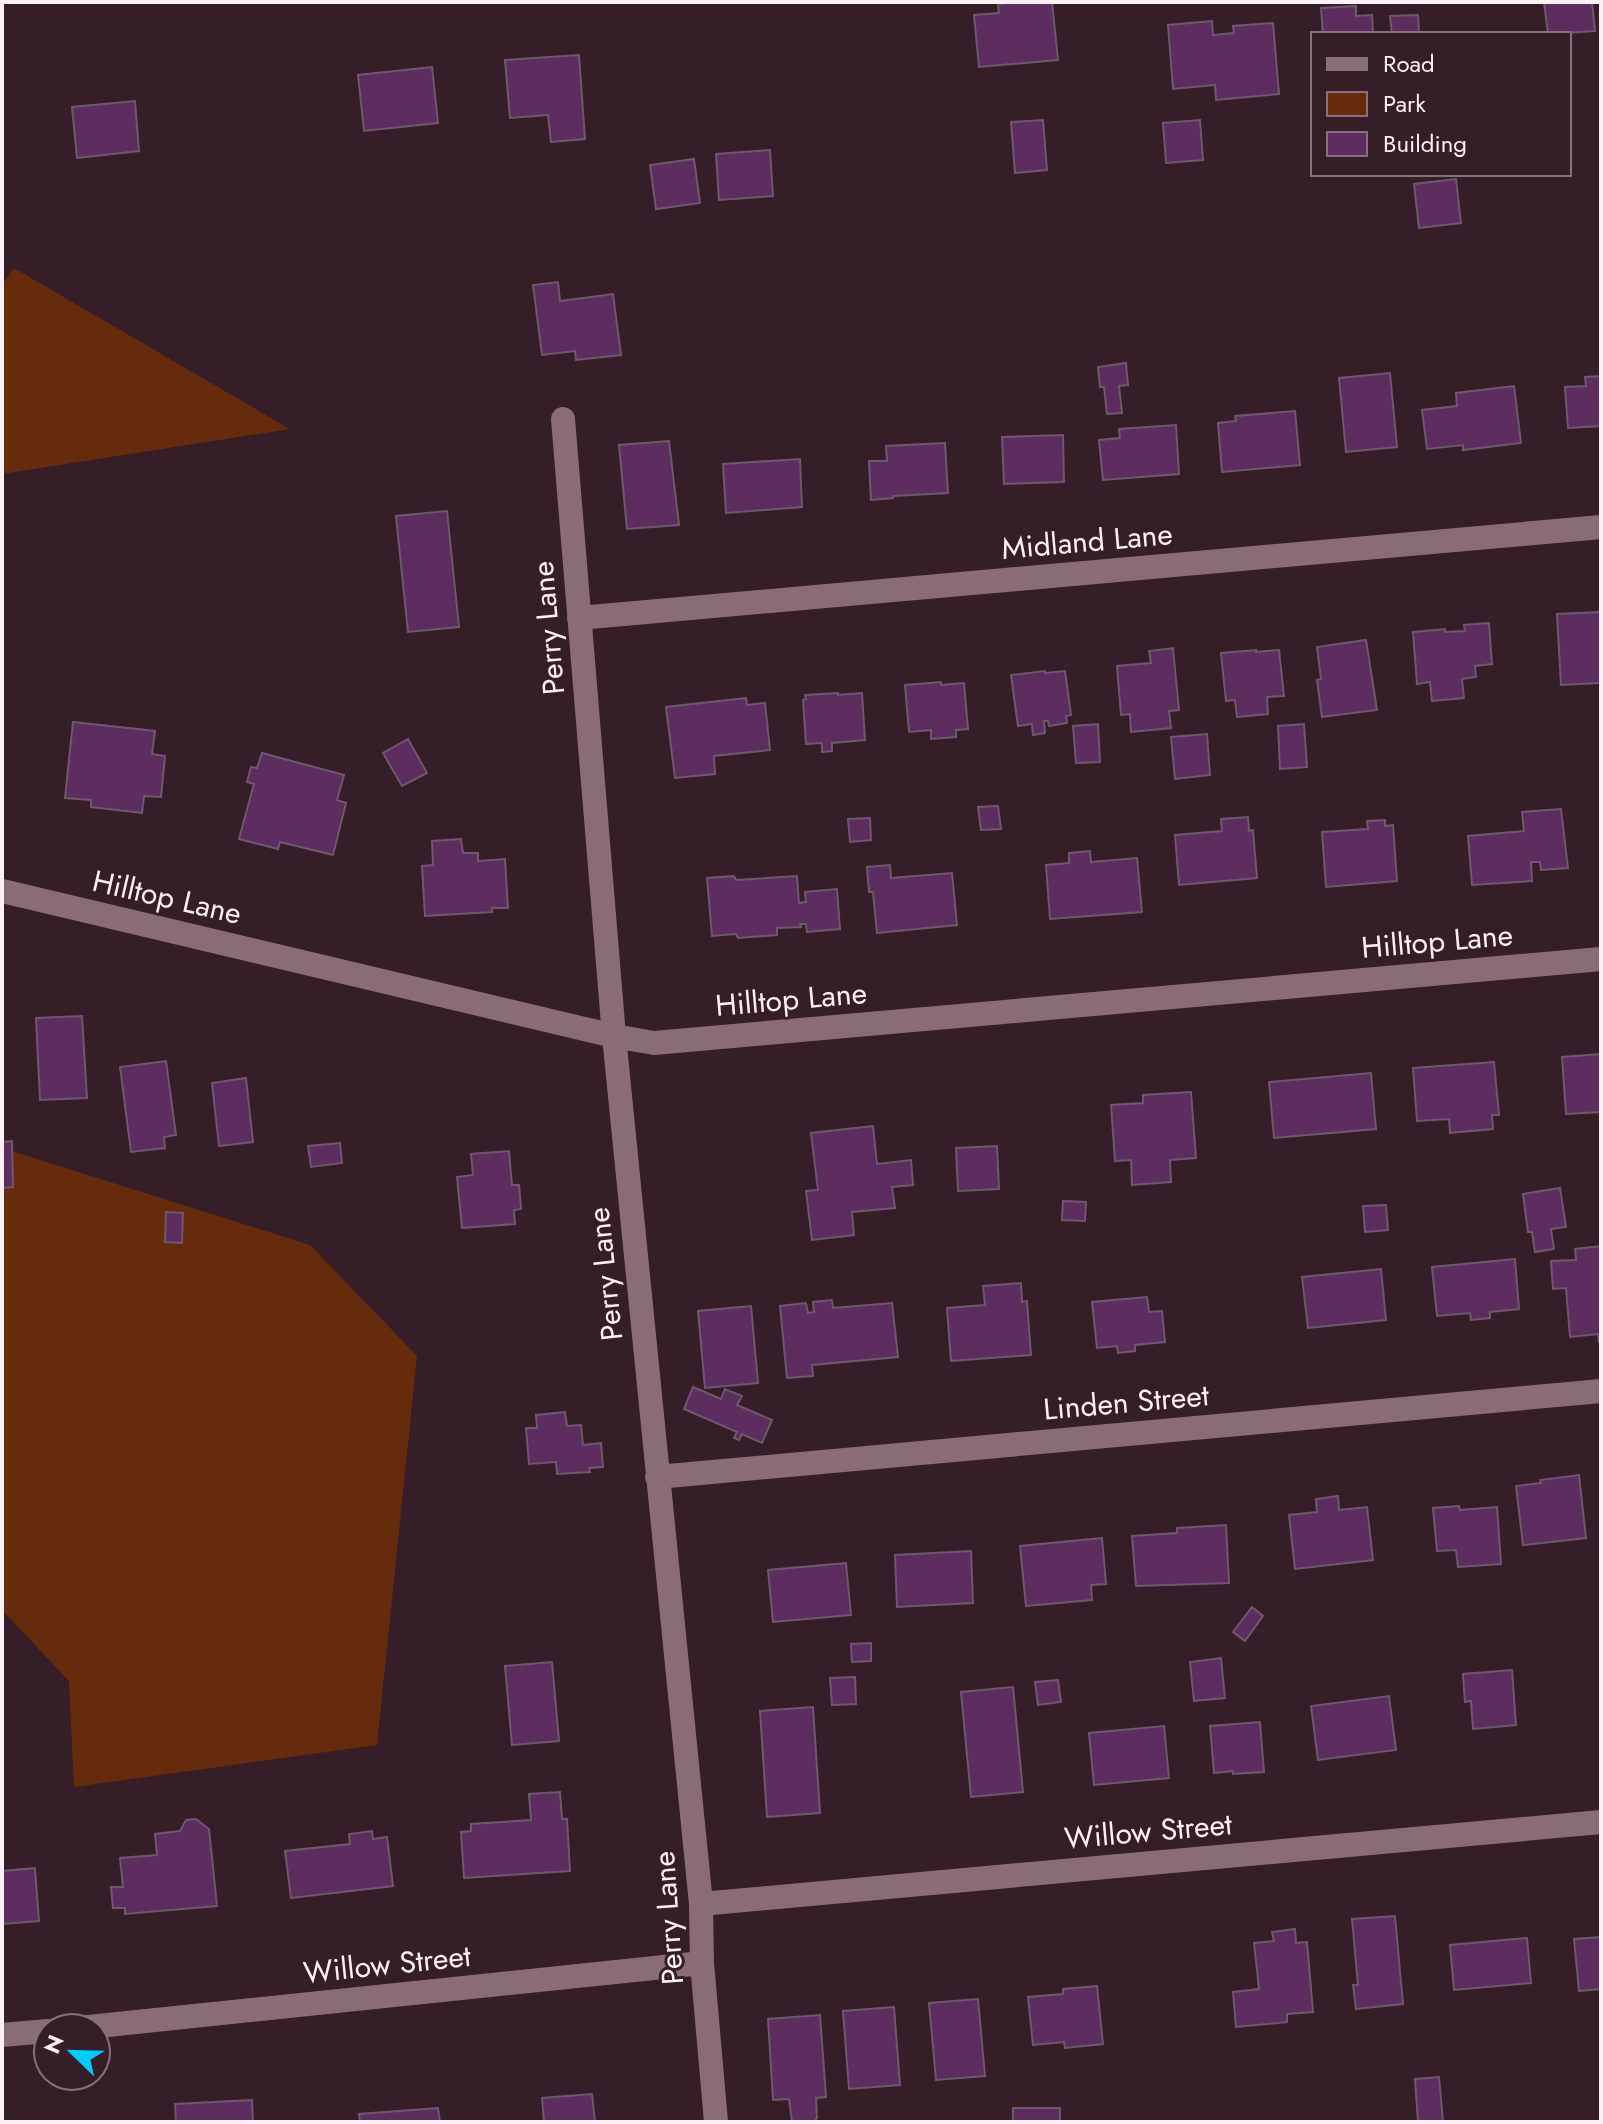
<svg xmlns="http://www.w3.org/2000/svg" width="1603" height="2124" font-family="Jost,sans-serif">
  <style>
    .green { fill: #662b0c }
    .building { fill: #5c2d5e; stroke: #6d586d; stroke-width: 2 }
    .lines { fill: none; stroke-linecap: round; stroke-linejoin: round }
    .minor { stroke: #8a6c78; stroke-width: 24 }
    .labels { text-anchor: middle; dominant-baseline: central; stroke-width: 6; stroke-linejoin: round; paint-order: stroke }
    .street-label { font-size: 30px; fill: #fff0f6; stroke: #361e29 }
  </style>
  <rect width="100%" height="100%" fill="#361e29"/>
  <path class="green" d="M 14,268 L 290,429 L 2,474 L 2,285 Z
    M 2,1148 L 310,1245 L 417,1356 L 377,1745 L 74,1787 L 69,1681 L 2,1610 Z"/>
  <path class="building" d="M 1015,2 L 1052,2 L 1058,60 L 979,67 L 974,15 L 999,13 L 998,4 Z
    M 1544,2 L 1592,2 L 1595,31 L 1548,34 Z
    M 1356,6 L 1356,16 L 1372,15 L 1373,34 L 1323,34 L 1321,8 Z
    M 1418,15 L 1419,34 L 1392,34 L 1390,16 Z
    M 1212,21 L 1213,35 L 1234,33 L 1233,26 L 1273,23 L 1279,94 L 1216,100 L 1215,85 L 1173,89 L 1168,25 Z
    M 579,55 L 585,139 L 551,142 L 548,115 L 510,118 L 505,60 Z
    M 432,67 L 438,123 L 364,131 L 358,75 Z
    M 135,101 L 139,151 L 77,158 L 72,107 Z
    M 1043,120 L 1047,170 L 1015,173 L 1011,122 Z
    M 1200,120 L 1203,160 L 1166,163 L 1163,123 Z
    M 770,150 L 773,196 L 719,200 L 716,154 Z
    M 694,159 L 700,203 L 656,209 L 650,165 Z
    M 1456,179 L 1461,223 L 1419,228 L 1414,184 Z
    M 558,282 L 560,301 L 613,294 L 621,355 L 576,360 L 575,351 L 542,355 L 533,285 Z
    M 1126,363 L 1128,385 L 1119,386 L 1122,413 L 1107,414 L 1104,387 L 1100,387 L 1098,367 Z
    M 1390,373 L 1397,447 L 1346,452 L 1339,378 Z
    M 1601,376 L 1601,426 L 1568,428 L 1565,387 L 1586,386 L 1585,377 Z
    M 1514,386 L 1521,443 L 1463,450 L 1463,445 L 1427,449 L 1422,410 L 1457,406 L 1456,393 Z
    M 1295,411 L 1300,465 L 1222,472 L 1218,423 L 1236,421 L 1235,416 Z
    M 1176,425 L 1179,474 L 1103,480 L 1099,440 L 1120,438 L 1119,429 Z
    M 1063,435 L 1064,482 L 1004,484 L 1002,437 Z
    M 669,441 L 679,525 L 627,529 L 619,445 Z
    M 945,443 L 948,493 L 893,496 L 893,498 L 871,500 L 869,461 L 887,461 L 886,446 Z
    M 800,459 L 802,507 L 726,513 L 723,464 Z
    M 447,511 L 459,627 L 408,632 L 396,516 Z
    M 1601,612 L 1601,680 L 1599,683 L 1561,685 L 1557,614 Z
    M 1489,623 L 1492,664 L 1475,666 L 1476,677 L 1462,679 L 1464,698 L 1432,701 L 1430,682 L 1417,684 L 1413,632 L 1445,629 L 1445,632 L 1465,631 L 1464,625 Z
    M 1366,640 L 1377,710 L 1322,717 L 1317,680 L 1321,679 L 1317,647 Z
    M 1173,648 L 1179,710 L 1169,711 L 1171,728 L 1131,732 L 1130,714 L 1121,715 L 1117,666 L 1151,663 L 1149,651 Z
    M 1256,650 L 1256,652 L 1279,650 L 1284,696 L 1267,697 L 1268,714 L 1237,717 L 1235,700 L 1226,701 L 1221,653 Z
    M 1045,671 L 1045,673 L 1065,671 L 1071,715 L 1066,716 L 1067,723 L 1049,726 L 1048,721 L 1044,721 L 1045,733 L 1033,735 L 1032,724 L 1018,726 L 1011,675 Z
    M 941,682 L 941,685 L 964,683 L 968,729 L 956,730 L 956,737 L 931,739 L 931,730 L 909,732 L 905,685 Z
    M 838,693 L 838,695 L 862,693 L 865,740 L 832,743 L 832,751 L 822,752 L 822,743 L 806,744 L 803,700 L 806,699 L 805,695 Z
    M 746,698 L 747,705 L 765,703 L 770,750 L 714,756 L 715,774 L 675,778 L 666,707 Z
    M 73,722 L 155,731 L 152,754 L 165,756 L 161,797 L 144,796 L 142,813 L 91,807 L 91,800 L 65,798 Z
    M 1098,724 L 1100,762 L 1076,763 L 1073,726 Z
    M 1304,724 L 1307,767 L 1280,769 L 1278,726 Z
    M 1207,734 L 1210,775 L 1175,779 L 1171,737 Z
    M 408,739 L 427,773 L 402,786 L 383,753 Z
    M 262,753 L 344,775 L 337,800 L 346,803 L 333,855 L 280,842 L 278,849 L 239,839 L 254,784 L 247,782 L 251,767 L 257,768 Z
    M 998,806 L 1001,829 L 981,830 L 978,807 Z
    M 1561,809 L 1568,868 L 1541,870 L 1540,862 L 1531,862 L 1532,881 L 1472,885 L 1468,836 L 1524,831 L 1522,812 Z
    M 1248,817 L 1249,831 L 1253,830 L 1257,878 L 1179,885 L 1175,835 L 1222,831 L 1221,819 Z
    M 870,818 L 871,840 L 850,842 L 848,819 Z
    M 1385,820 L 1385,826 L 1393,825 L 1397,881 L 1326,887 L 1322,832 L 1368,829 L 1367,821 Z
    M 461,839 L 463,853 L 478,853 L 478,861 L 505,859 L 508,908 L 492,908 L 492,912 L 425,916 L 422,866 L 433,865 L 432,841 Z
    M 1090,851 L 1091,862 L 1137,858 L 1142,912 L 1050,919 L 1046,865 L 1069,863 L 1069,853 Z
    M 890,865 L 891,878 L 952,873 L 957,925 L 877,933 L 873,892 L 869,892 L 867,867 Z
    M 734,876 L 736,880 L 797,876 L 799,903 L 806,902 L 805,892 L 837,889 L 840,929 L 807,932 L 806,924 L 800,924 L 801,927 L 777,928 L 777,935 L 738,938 L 736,934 L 712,936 L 707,878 Z
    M 82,1016 L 87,1098 L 40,1100 L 36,1018 Z
    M 1601,1054 L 1601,1112 L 1566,1114 L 1562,1057 Z
    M 166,1061 L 176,1135 L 164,1137 L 165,1148 L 131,1152 L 120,1067 Z
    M 1494,1062 L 1499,1115 L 1492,1115 L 1493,1129 L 1450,1133 L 1449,1119 L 1417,1121 L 1413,1068 Z
    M 1371,1073 L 1376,1129 L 1274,1138 L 1269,1082 Z
    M 246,1078 L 253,1142 L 219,1146 L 212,1083 Z
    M 1191,1092 L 1196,1158 L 1170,1160 L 1171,1182 L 1132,1185 L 1131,1160 L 1115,1161 L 1111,1105 L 1143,1103 L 1143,1095 Z
    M 873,1126 L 877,1164 L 911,1160 L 913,1185 L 892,1187 L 895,1208 L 852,1212 L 854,1235 L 812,1240 L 806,1191 L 818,1190 L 811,1133 Z
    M 12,1141 L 13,1187 L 2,1188 L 2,1142 Z
    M 340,1143 L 342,1163 L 311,1167 L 308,1146 Z
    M 997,1146 L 999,1189 L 958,1191 L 956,1148 Z
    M 509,1151 L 512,1185 L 519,1185 L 521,1209 L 514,1210 L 515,1224 L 462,1228 L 457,1177 L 473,1175 L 471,1154 Z
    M 1560,1188 L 1566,1227 L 1551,1229 L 1554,1249 L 1535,1252 L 1532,1232 L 1528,1232 L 1523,1194 Z
    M 1063,1201 L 1086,1202 L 1085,1221 L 1062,1220 Z
    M 1386,1205 L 1388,1230 L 1365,1232 L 1363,1206 Z
    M 166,1212 L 183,1213 L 182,1243 L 165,1242 Z
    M 1601,1246 L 1601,1342 L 1599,1342 L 1598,1334 L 1570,1337 L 1566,1288 L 1553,1289 L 1551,1261 L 1576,1260 L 1575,1249 Z
    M 1515,1259 L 1519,1309 L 1490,1312 L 1490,1318 L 1471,1320 L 1470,1313 L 1437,1316 L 1432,1267 Z
    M 1381,1269 L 1386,1320 L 1308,1328 L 1302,1277 Z
    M 1021,1283 L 1022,1302 L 1027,1301 L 1031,1355 L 951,1361 L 947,1308 L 985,1305 L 983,1286 Z
    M 1147,1297 L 1149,1312 L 1162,1311 L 1165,1342 L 1135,1345 L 1135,1351 L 1118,1353 L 1117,1346 L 1097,1348 L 1092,1302 Z
    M 832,1300 L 833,1308 L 892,1303 L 898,1357 L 812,1365 L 813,1376 L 787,1378 L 780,1306 L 806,1303 L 808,1313 L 814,1312 L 813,1302 Z
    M 751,1306 L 758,1383 L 705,1388 L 698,1311 Z
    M 693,1387 L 721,1399 L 725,1389 L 742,1396 L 737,1405 L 772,1420 L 762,1443 L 742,1434 L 739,1440 L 734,1438 L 737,1432 L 684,1409 Z
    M 565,1412 L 567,1426 L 581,1425 L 583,1445 L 601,1443 L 603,1467 L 589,1468 L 590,1472 L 557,1474 L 556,1462 L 529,1464 L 526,1428 L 537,1428 L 536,1415 Z
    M 1579,1475 L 1586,1538 L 1523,1545 L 1516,1486 L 1541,1483 L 1540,1480 Z
    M 1338,1496 L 1339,1510 L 1367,1507 L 1373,1560 L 1295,1569 L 1289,1515 L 1317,1512 L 1316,1499 Z
    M 1459,1506 L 1460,1510 L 1497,1507 L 1501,1564 L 1458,1567 L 1456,1550 L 1437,1551 L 1433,1508 Z
    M 1226,1525 L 1229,1583 L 1136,1586 L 1132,1536 L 1177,1533 L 1177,1528 Z
    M 1102,1538 L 1106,1584 L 1091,1585 L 1092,1600 L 1026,1606 L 1020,1546 Z
    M 971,1551 L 973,1603 L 897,1607 L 895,1555 Z
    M 846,1563 L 851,1615 L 773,1622 L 768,1570 Z
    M 1252,1607 L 1263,1616 L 1245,1641 L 1233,1632 Z
    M 871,1643 L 871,1661 L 852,1662 L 851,1644 Z
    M 1221,1658 L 1225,1698 L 1194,1701 L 1190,1662 Z
    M 552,1662 L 559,1741 L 512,1745 L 505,1666 Z
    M 1512,1670 L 1516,1725 L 1473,1729 L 1471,1701 L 1465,1702 L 1463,1674 Z
    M 855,1677 L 856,1704 L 832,1705 L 830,1678 Z
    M 1058,1680 L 1061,1702 L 1038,1705 L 1035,1682 Z
    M 1013,1687 L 1023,1792 L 971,1797 L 961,1692 Z
    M 1389,1696 L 1396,1750 L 1318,1760 L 1311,1706 Z
    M 813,1707 L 820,1813 L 767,1817 L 760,1711 Z
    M 1260,1722 L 1264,1772 L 1233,1774 L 1233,1771 L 1214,1773 L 1210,1726 Z
    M 1164,1726 L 1169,1778 L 1094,1785 L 1089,1733 Z
    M 560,1792 L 562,1819 L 567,1819 L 570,1871 L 464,1878 L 461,1832 L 471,1831 L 471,1824 L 531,1820 L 529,1794 Z
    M 196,1819 L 209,1829 L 217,1906 L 125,1914 L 125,1908 L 113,1908 L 111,1887 L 123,1887 L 120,1858 L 157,1855 L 155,1834 L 180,1831 L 186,1820 Z
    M 372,1831 L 373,1839 L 387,1837 L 393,1886 L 291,1898 L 285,1851 L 350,1844 L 349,1834 Z
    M 35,1868 L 39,1921 L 2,1924 L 2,1871 Z
    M 1395,1916 L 1403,2004 L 1356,2009 L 1353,1985 L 1358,1985 L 1352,1919 Z
    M 1295,1929 L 1296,1943 L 1307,1942 L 1313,2012 L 1287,2014 L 1287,2022 L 1236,2027 L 1233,1992 L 1259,1989 L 1254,1943 L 1274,1941 L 1272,1932 Z
    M 1601,1937 L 1601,1989 L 1579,1991 L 1574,1939 Z
    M 1527,1938 L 1531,1983 L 1454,1990 L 1450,1945 Z
    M 1097,1986 L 1103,2044 L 1065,2048 L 1064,2042 L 1033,2045 L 1028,1997 L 1063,1994 L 1063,1989 Z
    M 978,1999 L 985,2076 L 936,2080 L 929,2003 Z
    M 894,2007 L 900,2085 L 849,2089 L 843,2011 Z
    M 820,2015 L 826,2097 L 816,2098 L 817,2118 L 814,2122 L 792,2122 L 789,2099 L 773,2100 L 768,2019 Z
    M 1439,2077 L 1443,2122 L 1418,2122 L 1415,2079 Z
    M 592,2094 L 595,2122 L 544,2122 L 542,2098 Z
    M 252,2100 L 253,2122 L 176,2122 L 175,2104 Z
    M 438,2108 L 440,2122 L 360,2122 L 359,2114 Z
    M 1013,2108 L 1060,2108 L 1060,2122 L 1013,2122 Z"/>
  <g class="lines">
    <path class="minor" d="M 563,419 L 614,1036 L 701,1904 L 702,1963 L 716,2122
      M 579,618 L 1601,527
      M 2,891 L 614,1036 L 654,1043 L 1601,959
      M 657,1477 L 1601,1391
      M 701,1904 L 1601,1822
      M 79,2028 L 702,1963
      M 2,2035 L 48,2031"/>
  </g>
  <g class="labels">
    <g class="street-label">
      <text transform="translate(1087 541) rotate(-5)">Midland Lane</text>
      <text transform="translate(548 628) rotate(-95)">Perry Lane</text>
      <text transform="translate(167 897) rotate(13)">Hilltop Lane</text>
      <text transform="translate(1437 941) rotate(-5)">Hilltop Lane</text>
      <text transform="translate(791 999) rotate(-5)">Hilltop Lane</text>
      <text transform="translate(605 1274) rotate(-96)">Perry Lane</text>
      <text transform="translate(1126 1402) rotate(-5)">Linden Street</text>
      <text transform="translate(1148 1831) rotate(-5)">Willow Street</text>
      <text transform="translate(668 1918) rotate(-94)">Perry Lane</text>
      <text transform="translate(387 1964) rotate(-6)">Willow Street</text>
    </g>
  </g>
  <rect width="1603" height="2124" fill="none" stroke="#fff0f6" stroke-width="8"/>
  <rect x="1311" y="32" width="260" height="144" fill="#361e29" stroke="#86727b" stroke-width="2"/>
  <rect x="1327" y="58" width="40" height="12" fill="#8a6c78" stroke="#86727b" stroke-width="2"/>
  <text x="1383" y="72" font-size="24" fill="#fff0f6">Road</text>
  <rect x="1327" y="92" width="40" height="24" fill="#662b0c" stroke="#86727b" stroke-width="2"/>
  <text x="1383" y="112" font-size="24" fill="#fff0f6">Park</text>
  <rect x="1327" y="132" width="40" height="24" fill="#5c2d5e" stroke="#86727b" stroke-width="2"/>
  <text x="1383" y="152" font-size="24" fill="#fff0f6">Building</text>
  <g transform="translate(72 2052) rotate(293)"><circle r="38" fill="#361e29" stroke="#86727b" stroke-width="2"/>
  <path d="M0-6L14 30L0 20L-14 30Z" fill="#00cbf9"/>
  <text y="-12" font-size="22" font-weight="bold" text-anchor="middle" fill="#fff0f6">N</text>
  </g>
</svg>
